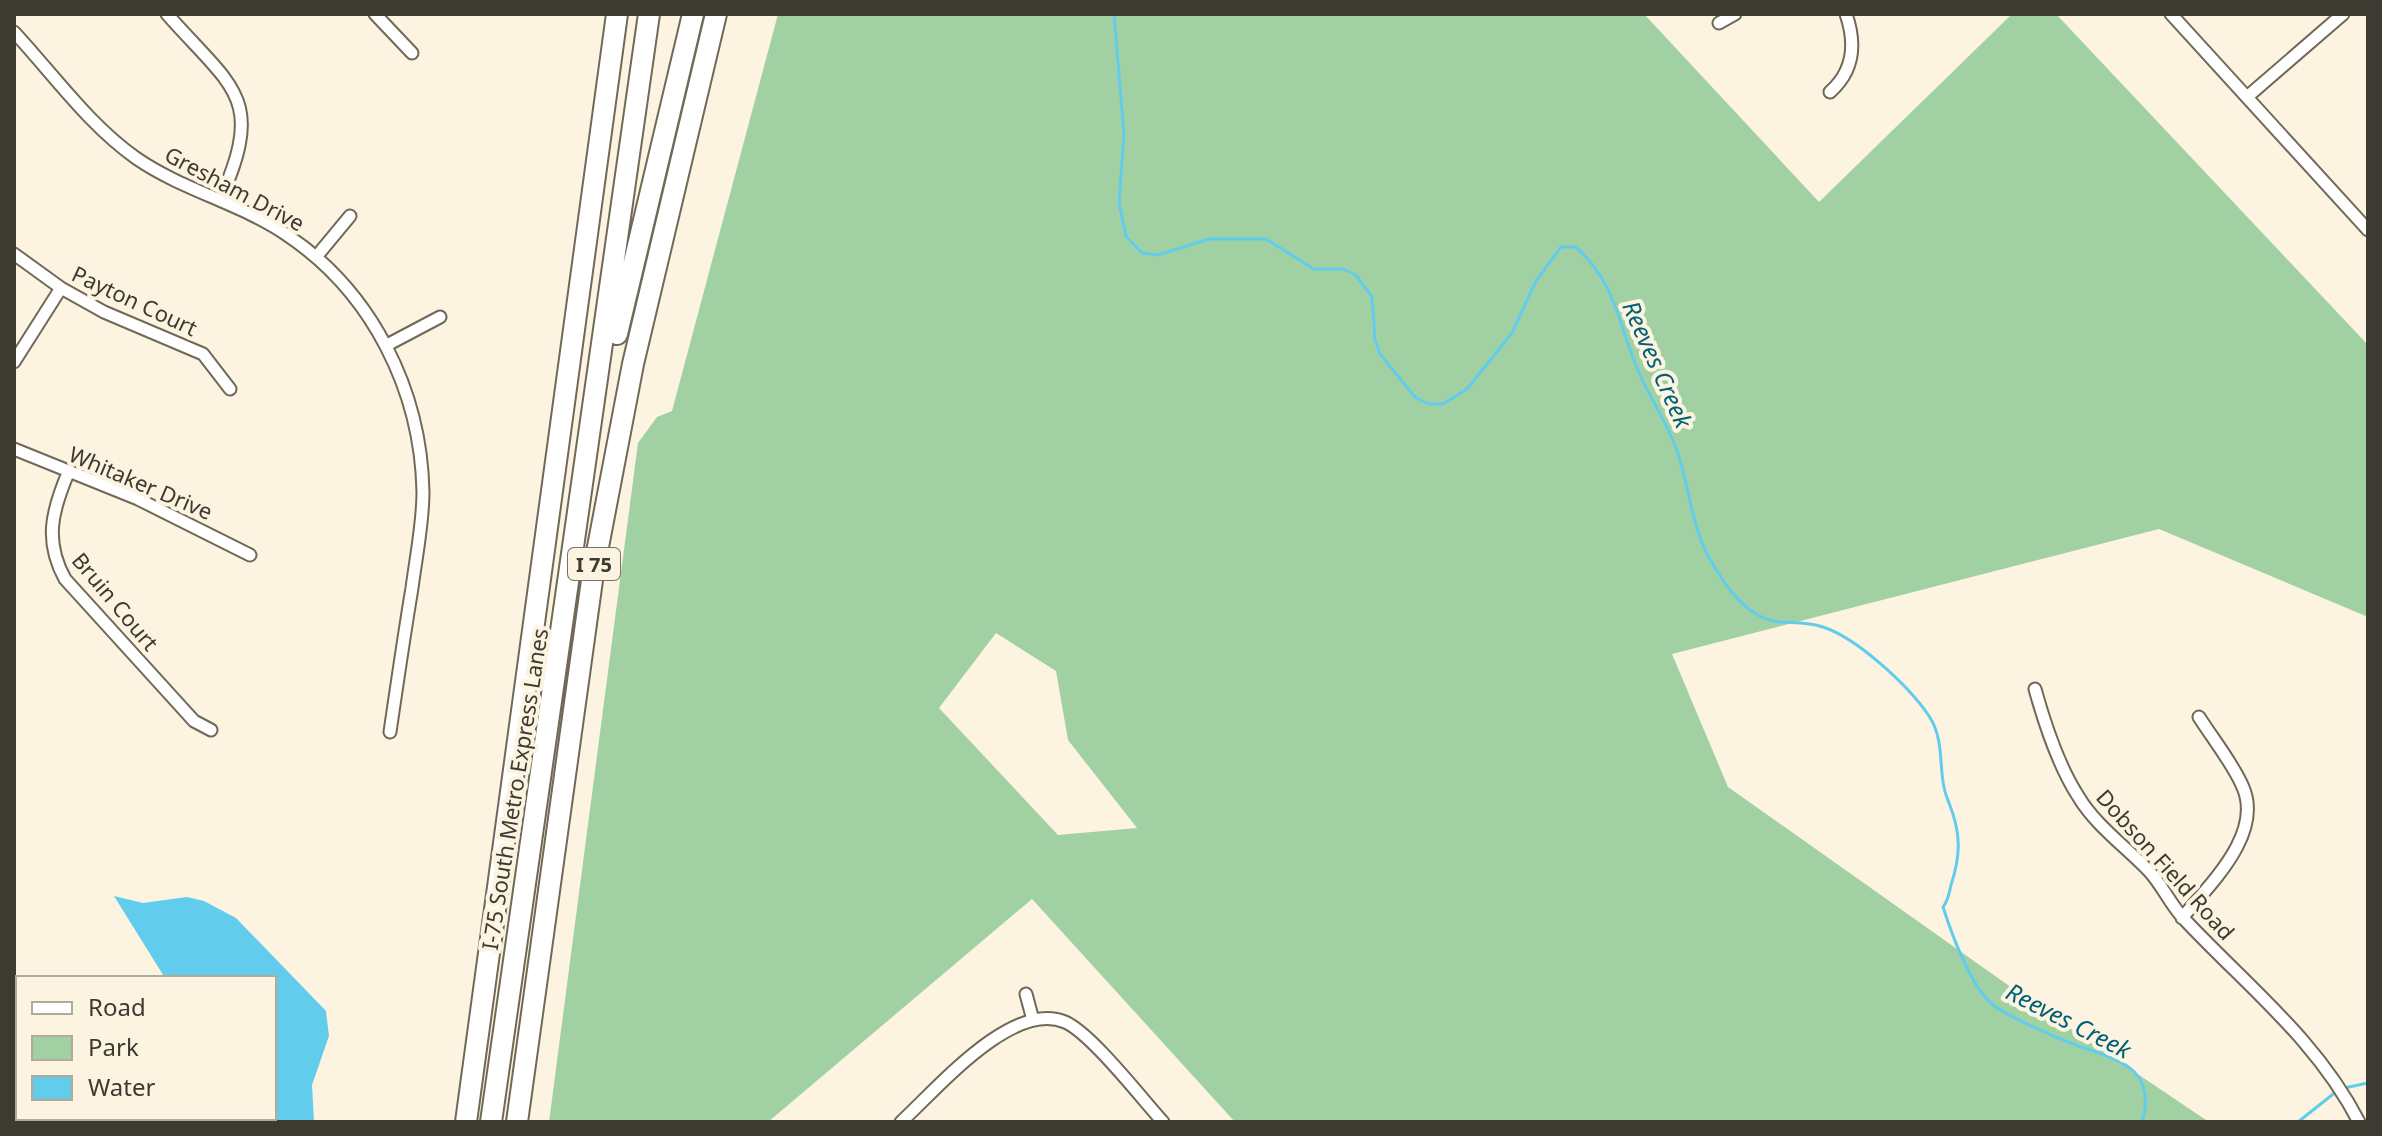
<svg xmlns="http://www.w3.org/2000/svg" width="2382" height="1136" font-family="'Noto Sans',sans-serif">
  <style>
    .green { fill: #a1d1a3; fill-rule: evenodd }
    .water { fill: #62cced }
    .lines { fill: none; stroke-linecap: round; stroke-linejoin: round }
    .stream { stroke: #62cced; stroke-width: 3 }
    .street-casing { stroke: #706958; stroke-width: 15 }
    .highway-casing { stroke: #706958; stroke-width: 24 }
    .street { stroke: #fff; stroke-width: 11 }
    .highway { stroke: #fff; stroke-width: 20 }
    .labels { text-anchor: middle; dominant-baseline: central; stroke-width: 8; stroke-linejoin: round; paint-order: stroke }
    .shield { fill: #fcf4e1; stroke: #767266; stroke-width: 2 }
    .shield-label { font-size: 20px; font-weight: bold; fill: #3d3a32 }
    .street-label { font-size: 22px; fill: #3d3a32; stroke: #fcf4e1 }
    .water-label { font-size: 24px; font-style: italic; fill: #016076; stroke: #fcf4e1 }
  </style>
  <rect width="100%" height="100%" fill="#fcf4e1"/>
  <path class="green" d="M 778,14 L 1644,14 L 1819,202 L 2012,14 L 2056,14 L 2368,345 L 2368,617 L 2159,529 L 1672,654 L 1728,787 L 2056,1019 L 2209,1122 L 1235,1122 L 1032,899 L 768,1122 L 549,1122 L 638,443 L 657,417 L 672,411 ZM 996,633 L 1056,671 L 1068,740 L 1137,828 L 1058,835 L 939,708 Z"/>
  <path class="water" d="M 114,896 L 143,903 L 187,897 L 204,901 L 236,918 L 326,1011 L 329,1036 L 312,1085 L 314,1122 L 247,1122 L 239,1118 L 274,1118 L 274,978 L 165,978 Z"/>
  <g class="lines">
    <path class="stream" d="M 1114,14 L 1124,134 L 1119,203 L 1126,236 L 1142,253 L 1158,255 L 1209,239 L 1266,239 L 1314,269 L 1343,269 L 1356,275 L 1372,297 L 1375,340 L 1380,354 L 1416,398 L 1429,404 L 1443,404 L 1467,389 L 1512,333 L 1536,281 L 1561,247 L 1575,247 C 1616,280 1619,329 1640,375 C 1651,400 1668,424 1677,451 C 1690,487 1691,528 1711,561 C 1726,587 1748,620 1781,622 C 1796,623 1808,622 1823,627 C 1857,638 1909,686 1929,716 C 1947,743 1936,775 1949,803 C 1961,833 1961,855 1951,885 C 1949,894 1948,901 1943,907 C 1952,935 1971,987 1993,1005 C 2006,1015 2054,1037 2071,1043 C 2110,1059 2159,1063 2142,1122
      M 2344,1088 L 2368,1083
      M 2298,1122 L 2337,1091"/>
    <g class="street-casing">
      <path id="street" d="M 167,14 C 233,89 266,97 220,200
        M 375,14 L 412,53
        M 2171,14 L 2368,230
        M 1719,23 L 1735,14
        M 14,32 C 53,74 89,125 136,158 C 182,190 240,203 287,235 C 372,292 421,390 423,492 C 423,524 416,557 412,588 C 404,636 397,684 390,732
        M 1830,92 C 1854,71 1856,43 1846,14
        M 2247,97 L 2343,14
        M 14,254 L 61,288 L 104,312 L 203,354 L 230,389
        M 316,257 L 350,216
        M 387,345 L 440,317
        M 14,362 L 61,288
        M 14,449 L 138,499 L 250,555
        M 68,473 C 52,511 44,541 65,579 L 194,721 L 211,730
        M 2035,689 C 2045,725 2058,765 2078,796 C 2095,825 2126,847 2149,871 C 2163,886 2171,906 2185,920 C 2247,986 2317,1040 2359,1122
        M 2182,918 C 2210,884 2265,833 2242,785 C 2231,761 2213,739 2199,717
        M 14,985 L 18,991
        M 1026,994 L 1033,1020
        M 114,1118 L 118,1122
        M 55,1122 L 60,1118
        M 901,1122 C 937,1089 1012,1000 1065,1022 C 1091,1033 1142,1099 1163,1122"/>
    </g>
    <g class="highway-casing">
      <path id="highway" d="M 617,334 L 693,14
        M 466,1122 L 617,14
        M 491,1122 L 649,14
        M 517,1122 L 593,573 L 633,364 L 716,14"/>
    </g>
    <use href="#street" class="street"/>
    <use href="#highway" class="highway"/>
  </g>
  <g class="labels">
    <rect class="shield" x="568" y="548" width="52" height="32" rx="6"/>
    <g class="shield-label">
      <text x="594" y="564">I 75</text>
    </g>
    <g class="street-label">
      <text transform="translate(235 188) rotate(28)">Gresham Drive</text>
      <text transform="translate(135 300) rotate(25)">Payton Court</text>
      <text transform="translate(141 482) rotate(23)">Whitaker Drive</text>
      <text transform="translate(116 601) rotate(50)">Bruin Court</text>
      <text transform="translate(514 789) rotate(-81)">I-75 South Metro Express Lanes</text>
      <text transform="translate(2166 864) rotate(48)">Dobson Field Road</text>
    </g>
    <g class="water-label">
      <text transform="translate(1658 364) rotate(66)">Reeves Creek</text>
      <text transform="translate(2069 1020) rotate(27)">Reeves Creek</text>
    </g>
  </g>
  <rect width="2382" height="1136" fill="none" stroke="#3d3a32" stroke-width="32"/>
  <rect x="16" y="976" width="260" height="144" fill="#fcf4e1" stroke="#b0aa9b" stroke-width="2"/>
  <rect x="32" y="1002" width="40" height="12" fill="#ffffff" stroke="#b0aa9b" stroke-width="2"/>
  <text x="88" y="1016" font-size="24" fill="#3d3a32">Road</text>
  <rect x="32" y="1036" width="40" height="24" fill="#a1d1a3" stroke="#b0aa9b" stroke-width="2"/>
  <text x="88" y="1056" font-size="24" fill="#3d3a32">Park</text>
  <rect x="32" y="1076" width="40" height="24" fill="#62cced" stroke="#b0aa9b" stroke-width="2"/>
  <text x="88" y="1096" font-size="24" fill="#3d3a32">Water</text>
</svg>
